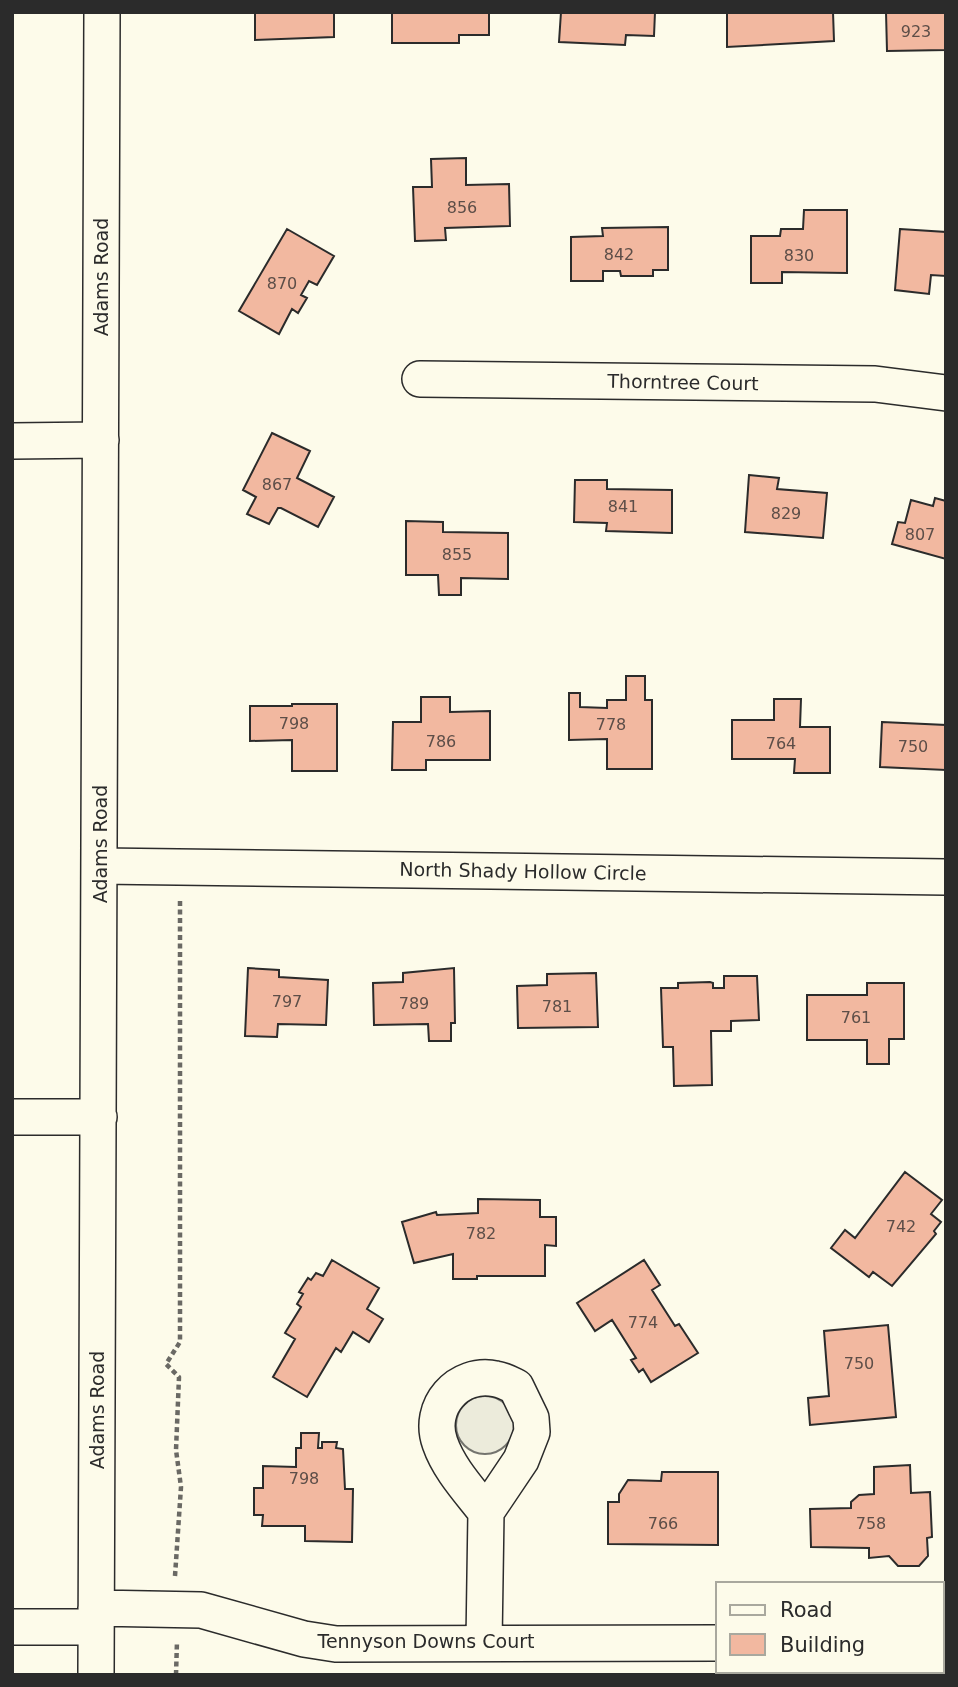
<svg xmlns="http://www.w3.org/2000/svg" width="958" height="1687" font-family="'DejaVu Sans',sans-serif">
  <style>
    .green { fill: #ecebdb; stroke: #74746e; stroke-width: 2 }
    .building { fill: #f2b8a0; stroke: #2b2b2b; stroke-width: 2 }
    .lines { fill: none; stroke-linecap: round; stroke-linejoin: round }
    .minor-casing { stroke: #2b2b2b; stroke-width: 38 }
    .path { stroke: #6a6964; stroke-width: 4.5; stroke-dasharray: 5 3.5; stroke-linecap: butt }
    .minor { stroke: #fdfbea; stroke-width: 35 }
    .fence { stroke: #2b2b2b; stroke-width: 2; stroke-dasharray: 9 3.5; stroke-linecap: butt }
    .labels { text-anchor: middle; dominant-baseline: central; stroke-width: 5; stroke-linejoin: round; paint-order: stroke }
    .number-label { font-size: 16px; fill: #5d4e48 }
    .street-label { font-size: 19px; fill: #2b2b2b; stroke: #fdfbea }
  </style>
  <rect width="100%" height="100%" fill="#fdfbea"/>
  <path class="green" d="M456 1425a29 29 0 1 1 58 0a29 29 0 1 1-58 0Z"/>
  <path class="building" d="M 255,12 L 334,12 L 334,37 L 255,40 Z
    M 392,12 L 489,12 L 489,35 L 459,35 L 459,43 L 392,43 Z
    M 561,12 L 655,12 L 654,36 L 626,35 L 625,45 L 559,42 Z
    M 727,12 L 833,12 L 834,41 L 727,47 Z
    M 886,12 L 946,12 L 946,50 L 887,51 Z
    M 466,158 L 466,185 L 509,184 L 510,226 L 445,228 L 446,240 L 415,241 L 413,187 L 432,187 L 431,159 Z
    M 804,210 L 847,210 L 847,273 L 782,272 L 782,283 L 751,283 L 751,236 L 780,236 L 781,229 L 803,229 Z
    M 668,227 L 668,270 L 653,270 L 653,276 L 621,276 L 620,271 L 603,271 L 603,281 L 571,281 L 571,237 L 603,236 L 602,228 Z
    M 287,229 L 334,256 L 317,285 L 309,281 L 301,295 L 307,298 L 298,313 L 292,309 L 279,334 L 239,311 Z
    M 900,229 L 946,232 L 946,276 L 931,275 L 929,294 L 895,290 Z
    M 272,433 L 310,451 L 297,478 L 334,497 L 318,527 L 281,508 L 278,508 L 269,524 L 247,514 L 256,497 L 243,490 Z
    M 749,475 L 779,478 L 777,489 L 827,493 L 823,538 L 745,532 Z
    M 575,480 L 607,480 L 607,489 L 672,490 L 672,533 L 606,531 L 607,523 L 574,522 Z
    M 935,498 L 946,501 L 946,559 L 892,544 L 898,522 L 905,523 L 911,500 L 933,506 Z
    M 406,521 L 443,522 L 443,532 L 508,533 L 508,579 L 461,578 L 461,595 L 439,595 L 438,575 L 406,575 Z
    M 626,676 L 645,676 L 645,700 L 652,700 L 652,769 L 607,769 L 607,739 L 569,740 L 569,693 L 580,693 L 580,707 L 607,708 L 607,700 L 626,700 Z
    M 421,697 L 450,697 L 450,712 L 490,711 L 490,760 L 426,760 L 426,770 L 392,770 L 393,722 L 421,722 Z
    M 774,699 L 801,699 L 800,727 L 830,727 L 830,773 L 794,773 L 795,759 L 732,759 L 732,720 L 774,720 Z
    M 292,704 L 337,704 L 337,771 L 292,771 L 292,740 L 250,741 L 250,706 L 292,706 Z
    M 882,722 L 946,725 L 946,770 L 880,767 Z
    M 248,968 L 279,970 L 279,977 L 328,980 L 326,1025 L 278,1024 L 277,1037 L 245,1036 Z
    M 454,968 L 455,1023 L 451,1023 L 451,1041 L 429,1041 L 428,1024 L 374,1025 L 373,983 L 403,982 L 403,973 Z
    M 596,973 L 598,1027 L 518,1028 L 517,986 L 547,985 L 547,974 Z
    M 724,976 L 757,976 L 759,1020 L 731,1021 L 731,1031 L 711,1031 L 712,1085 L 674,1086 L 673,1047 L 663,1047 L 661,988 L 678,988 L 678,983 L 710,982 L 713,983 L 713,988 L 724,988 Z
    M 867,983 L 904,983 L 904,1039 L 889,1039 L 889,1064 L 867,1064 L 867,1040 L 807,1040 L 807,995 L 867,995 Z
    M 905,1172 L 942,1200 L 931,1214 L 941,1222 L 934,1231 L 936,1234 L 892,1286 L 873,1272 L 869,1277 L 831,1248 L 845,1230 L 855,1238 Z
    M 478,1199 L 540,1200 L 540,1217 L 556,1217 L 556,1246 L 545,1245 L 545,1276 L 477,1276 L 477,1279 L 453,1279 L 453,1254 L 414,1263 L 402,1222 L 436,1212 L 437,1215 L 478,1213 Z
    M 332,1260 L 379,1288 L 367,1309 L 383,1319 L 369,1342 L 353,1332 L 341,1352 L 336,1348 L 307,1397 L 273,1377 L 295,1339 L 285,1333 L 301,1307 L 297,1304 L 303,1294 L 299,1292 L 308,1278 L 311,1280 L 316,1273 L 323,1276 Z
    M 644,1260 L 660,1285 L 652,1290 L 675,1326 L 679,1324 L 698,1353 L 651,1382 L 643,1369 L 639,1372 L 631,1360 L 636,1358 L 612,1320 L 595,1331 L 577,1303 Z
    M 888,1325 L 896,1417 L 810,1425 L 808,1398 L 829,1396 L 824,1331 Z
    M 301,1433 L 319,1433 L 318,1448 L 322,1448 L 322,1442 L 337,1442 L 336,1448 L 343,1449 L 345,1489 L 353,1489 L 352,1542 L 305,1541 L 305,1526 L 262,1526 L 263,1515 L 254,1515 L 254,1488 L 263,1488 L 263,1466 L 296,1467 L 296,1448 L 301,1448 Z
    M 910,1465 L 911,1493 L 930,1492 L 932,1537 L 927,1538 L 928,1556 L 919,1566 L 898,1566 L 889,1556 L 869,1558 L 869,1548 L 811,1547 L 810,1509 L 851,1508 L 851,1502 L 859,1495 L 874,1494 L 874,1467 Z
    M 662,1472 L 718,1472 L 718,1545 L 608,1544 L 608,1502 L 619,1502 L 619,1494 L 628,1480 L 661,1481 Z"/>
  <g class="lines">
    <g class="minor-casing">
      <path id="minor" d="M 420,379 L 875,384 L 946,393
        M 12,441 L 101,440
        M 100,866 L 946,877
        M 12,1117 L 99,1117
        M 96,1608 L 201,1610 L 304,1639 L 336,1644 L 718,1643
        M 12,1627 L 96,1627
        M 484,1642 L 486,1512 L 521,1460 L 532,1432 L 531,1418 L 516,1387 C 510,1384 503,1380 496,1379 C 458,1371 427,1407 440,1443 C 449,1469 469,1490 486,1512
        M 942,1662 L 946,1660
        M 96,1675 L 102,12"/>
    </g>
    <path class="path" d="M 175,1576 L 181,1487 L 176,1450 L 179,1377 L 166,1364 L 180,1342 L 180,899
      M 176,1675 L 177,1641"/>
    <use href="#minor" class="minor"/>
    <path class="fence" d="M 12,1190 L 12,1202"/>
  </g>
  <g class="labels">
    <g class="number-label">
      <text x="916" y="31">923</text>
      <text x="462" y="207">856</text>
      <text x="619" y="254">842</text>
      <text x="799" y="255">830</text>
      <text x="282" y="283">870</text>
      <text x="277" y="484">867</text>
      <text x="623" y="506">841</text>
      <text x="786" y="513">829</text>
      <text x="920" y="534">807</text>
      <text x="457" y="554">855</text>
      <text x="294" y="723">798</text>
      <text x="611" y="724">778</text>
      <text x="441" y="741">786</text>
      <text x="781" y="743">764</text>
      <text x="913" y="746">750</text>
      <text x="287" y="1001">797</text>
      <text x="414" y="1003">789</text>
      <text x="557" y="1006">781</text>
      <text x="856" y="1017">761</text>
      <text x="901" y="1226">742</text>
      <text x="481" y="1233">782</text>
      <text x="643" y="1322">774</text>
      <text x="859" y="1363">750</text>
      <text x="304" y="1478">798</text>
      <text x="663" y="1523">766</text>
      <text x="871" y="1523">758</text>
    </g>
    <g class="street-label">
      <text transform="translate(101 277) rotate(-90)">Adams Road</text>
      <text transform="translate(683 382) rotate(1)">Thorntree Court</text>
      <text transform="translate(100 844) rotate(-90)">Adams Road</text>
      <text transform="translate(523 871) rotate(1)">North Shady Hollow Circle</text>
      <text transform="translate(97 1410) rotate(-90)">Adams Road</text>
      <text x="426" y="1641">Tennyson Downs Court</text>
    </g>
  </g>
  <rect width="958" height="1687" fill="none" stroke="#2b2b2b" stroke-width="28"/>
  <rect x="716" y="1582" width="228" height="91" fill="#fdfbea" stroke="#a9a89e" stroke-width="2"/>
  <rect x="730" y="1605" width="35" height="10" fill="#fdfbea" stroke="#a9a89e" stroke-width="2"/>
  <text x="780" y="1617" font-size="21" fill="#2b2b2b">Road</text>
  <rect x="730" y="1634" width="35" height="21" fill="#f2b8a0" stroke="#a9a89e" stroke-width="2"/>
  <text x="780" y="1652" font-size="21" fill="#2b2b2b">Building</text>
</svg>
